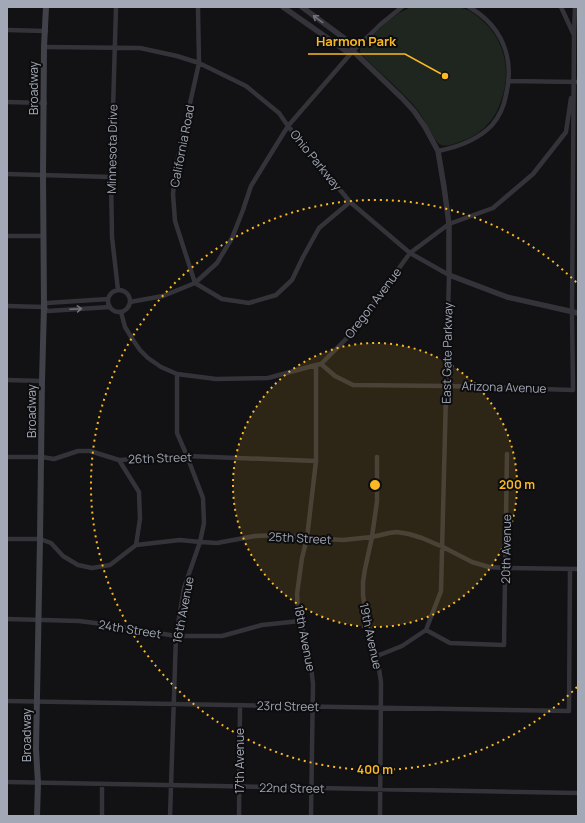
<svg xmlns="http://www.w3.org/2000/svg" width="585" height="823" font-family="Manrope,sans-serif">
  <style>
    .green { fill: #1e261f }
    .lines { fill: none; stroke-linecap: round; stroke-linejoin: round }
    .minor { stroke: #333339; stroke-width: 4.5 }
    .tertiary { stroke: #333339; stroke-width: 5.5 }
    .secondary { stroke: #414249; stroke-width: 6 }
    .oneway { stroke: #70737d }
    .ring { fill: none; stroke: #fab923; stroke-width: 2; stroke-dasharray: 2 4 }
    .labels { text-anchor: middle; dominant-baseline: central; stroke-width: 4; stroke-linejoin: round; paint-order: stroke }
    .street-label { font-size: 12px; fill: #a2a8b5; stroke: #0d0d0f }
    .centre { fill: #fab923; stroke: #0d0d0f; stroke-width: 2 }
    .ring-label { font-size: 12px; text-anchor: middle; font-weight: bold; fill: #fab923; stroke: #0d0d0f; stroke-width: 4; stroke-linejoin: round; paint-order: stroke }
    .leader { fill: none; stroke: #fab923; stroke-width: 1.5 }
    .callout-dot { fill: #fab923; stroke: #0d0d0f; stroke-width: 1.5 }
    .callout-label { font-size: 13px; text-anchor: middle; font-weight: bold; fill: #fab923; stroke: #0d0d0f; stroke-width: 4; stroke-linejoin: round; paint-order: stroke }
  </style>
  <rect width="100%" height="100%" fill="#121214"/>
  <path class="green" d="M 411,7 C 423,7 435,7 447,7 C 452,7 458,6 462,8 C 471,10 479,17 485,23 C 506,43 511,74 501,101 C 498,110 494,118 487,125 C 480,133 469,139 459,142 C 453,145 445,147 439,144 C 429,133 425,119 416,108 C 400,89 380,73 363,56 L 360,52 L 360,49 L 364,43 L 388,21 L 399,13 Z"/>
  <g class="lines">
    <path class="minor" d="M 116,7 L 111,177 L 112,237 L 118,290
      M 198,7 L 199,63 L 176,166 L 173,194 L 175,221 L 195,283 L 222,299 L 249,303 L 276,295 L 292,280 L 303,257 L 319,228 L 350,202
      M 561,7 L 573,33
      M 7,30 L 46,31
      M 44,47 L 140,48 L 177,56 L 199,63 L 246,86 L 279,113 L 288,126 L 350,202 L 410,253 L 449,275 L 441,591 L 426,630 L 402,646 L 377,656
      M 508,81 L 578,82
      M 7,102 L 45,103
      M 438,151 C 458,147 478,140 492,125 C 499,117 504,106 506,95 C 515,58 502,26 469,7
      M 7,174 L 111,177
      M 7,236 L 44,236
      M108 301a11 11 0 1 1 22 0a11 11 0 1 1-22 0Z
      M 130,302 L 163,296 L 195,283 L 217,263 L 232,238 L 243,210 L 251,186 L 288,126 L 353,51 L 381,24 L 402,7
      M 7,306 L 44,307
      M 44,307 L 48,311 L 110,307
      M 44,307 L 47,303 L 108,299
      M 121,312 L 125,327 L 133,340 L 140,350 L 148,358 L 161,367 L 177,374 L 216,379 L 268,378 L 316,365 L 321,364 L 352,333 L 410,253 L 449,224 L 493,208 L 533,174 L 566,132 L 571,98
      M 321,364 L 335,376 L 353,385 L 446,386 L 573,390 L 572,312 L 574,33 L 575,7
      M 7,380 L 42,381
      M 7,457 L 42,457 L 54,459 L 78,451 L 90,451 L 119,460 L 187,456 L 316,461
      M 377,457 L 377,501 L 372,537 L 365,569 L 363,582 L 363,595 L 365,609 L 377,656 L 381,682 L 380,816
      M 119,460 L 139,492 L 140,519 L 136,545
      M 7,539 L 40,539 L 51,543 L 63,556 L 78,565 L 92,568 L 110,565 L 136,545 L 180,540 L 200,542 L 217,543 L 255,536 L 280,535 L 307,538 L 343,540 L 372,537 L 389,533 L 397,532 L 409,534 L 422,538 L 443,547 L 472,562 L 489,567 L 505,568 L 578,569
      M 7,619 L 79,621 L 103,624 L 176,636 L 222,636 L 262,625 L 300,621
      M 426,630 L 450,643 L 504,645 L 507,454
      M 7,701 L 569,711 L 570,569
      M 7,782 L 578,793
      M 102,816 L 102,784
      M 170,816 L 176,636 L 184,588 L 200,542 L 204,523 L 203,498 L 187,456 L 177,433 L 177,374
      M 239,816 L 240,705
      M 311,816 L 313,684 L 311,666 L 298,610 L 297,594 L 302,558 L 307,538 L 316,461 L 316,365"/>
    <path class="tertiary" d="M 283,7 L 346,51 L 353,51
      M 302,7 L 352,44 L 353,51 L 402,98 L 414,111 L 425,127 L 438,151 L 444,187 L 449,224 L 449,275 L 507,297 L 578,313"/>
    <path class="secondary" d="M 37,816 L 38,783 L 36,749 L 40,539 L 42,381 L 44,307 L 43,175 L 44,47 L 46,7"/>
  </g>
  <defs><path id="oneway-shaft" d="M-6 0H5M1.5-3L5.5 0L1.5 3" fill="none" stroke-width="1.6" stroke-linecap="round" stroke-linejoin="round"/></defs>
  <g class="oneway">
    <use href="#oneway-shaft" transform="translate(318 19) rotate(-144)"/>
    <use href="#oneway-shaft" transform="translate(76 309) rotate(-3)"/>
  </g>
  <circle cx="375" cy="485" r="142" fill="#fab923" fill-opacity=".12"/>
  <g class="ring">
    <circle cx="375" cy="485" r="142"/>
    <path d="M577 687A285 285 0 1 1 577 283"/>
  </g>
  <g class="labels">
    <g class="street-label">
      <text transform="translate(33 88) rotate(-90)">Broadway</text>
      <text transform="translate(182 146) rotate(-79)">California Road</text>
      <text transform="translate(112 149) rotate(-89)">Minnesota Drive</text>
      <text transform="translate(316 160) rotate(51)">Ohio Parkway</text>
      <text transform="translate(373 303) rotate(-53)">Oregon Avenue</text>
      <text transform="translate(447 353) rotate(-89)">East Gate Parkway</text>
      <text transform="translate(504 387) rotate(2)">Arizona Avenue</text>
      <text transform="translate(31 411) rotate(-90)">Broadway</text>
      <text transform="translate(160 458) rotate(-2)">26th Street</text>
      <text transform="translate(300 538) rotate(3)">25th Street</text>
      <text transform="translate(506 549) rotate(-89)">20th Avenue</text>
      <text transform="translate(183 610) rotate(-79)">16th Avenue</text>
      <text transform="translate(130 629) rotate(9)">24th Street</text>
      <text transform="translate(371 636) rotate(78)">19th Avenue</text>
      <text transform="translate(305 638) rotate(79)">18th Avenue</text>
      <text transform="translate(288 706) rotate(1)">23rd Street</text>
      <text transform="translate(26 735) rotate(-90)">Broadway</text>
      <text transform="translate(239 761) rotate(-90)">17th Avenue</text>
      <text transform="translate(292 788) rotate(1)">22nd Street</text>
    </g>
  </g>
  <circle cx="375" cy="485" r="6" class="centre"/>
  <g class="ring-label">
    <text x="517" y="489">200 m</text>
    <text x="375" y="774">400 m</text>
  </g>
  <path class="leader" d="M445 76L405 54H308"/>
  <circle class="callout-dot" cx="445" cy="76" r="4"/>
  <g class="callout-label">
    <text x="356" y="46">Harmon Park</text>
  </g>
  <rect width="585" height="823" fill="none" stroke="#a2a8b5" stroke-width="16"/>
</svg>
